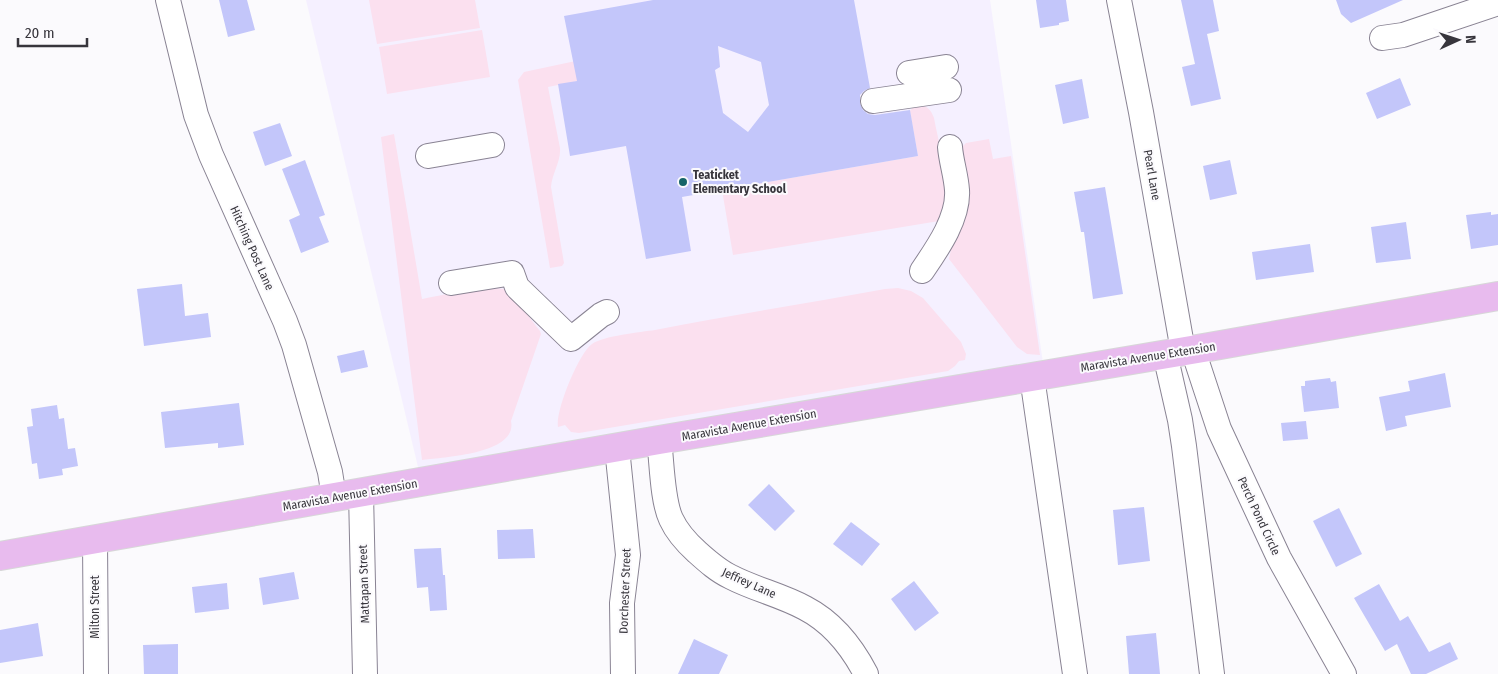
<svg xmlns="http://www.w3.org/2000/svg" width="1498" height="674" font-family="'Fira Sans Condensed',sans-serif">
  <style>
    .built { fill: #f5f0ff }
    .green { fill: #fbe0ef }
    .building { fill: #c3c6fa; fill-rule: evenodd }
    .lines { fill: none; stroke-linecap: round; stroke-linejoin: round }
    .minor-casing { stroke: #898393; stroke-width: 26 }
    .major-casing { stroke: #d7d7d8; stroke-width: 30 }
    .minor { stroke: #fff; stroke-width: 24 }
    .major { stroke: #e8bbee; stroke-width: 28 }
    .poi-dot { fill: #156469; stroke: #fbfafd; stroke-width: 2 }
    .labels { text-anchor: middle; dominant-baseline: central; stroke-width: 4; stroke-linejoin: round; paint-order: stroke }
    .poi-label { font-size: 12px; font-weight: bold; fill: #37353c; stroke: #fbfafd; text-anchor: start }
    .street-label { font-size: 12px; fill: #37353c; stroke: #fbfafd }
  </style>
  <rect width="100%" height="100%" fill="#fbfafd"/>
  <path class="built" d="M 306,0 L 990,0 L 1043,363 L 419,471 Z"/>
  <path class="green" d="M 369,0 L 475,0 L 480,28 L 377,44 Z
    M 482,30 L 490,77 L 387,94 L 379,47 Z
    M 585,59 L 588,79 L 548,87 L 560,148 C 561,162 552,173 551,187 L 564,263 L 562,266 L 550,268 L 518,80 L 524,72 Z
    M 919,105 C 928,106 931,110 934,118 C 939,146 950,178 944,206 C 944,211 941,216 939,221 L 733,255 L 722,190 L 918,156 L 910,111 L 914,106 Z
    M 394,134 L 422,299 C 440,296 495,282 508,291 C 518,300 531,320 540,331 L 541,334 L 511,421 C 518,454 443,457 422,460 L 381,137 Z
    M 989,139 L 993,159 L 1011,156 L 1040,355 L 1027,354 L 1017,347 L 949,259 L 952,245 L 961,148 L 966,143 Z
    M 898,288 L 911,291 L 923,298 L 961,342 L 966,354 L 965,360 L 959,361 L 955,366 L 948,371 L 579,433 L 571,432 L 565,425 L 558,427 C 555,411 579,353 592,344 C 603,336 641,332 655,330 C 732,315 809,303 885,289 Z"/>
  <path class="building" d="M 219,0 L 247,0 L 255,30 L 228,37 Z
    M 653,0 L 854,0 L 870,88 L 864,91 L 860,95 L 860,103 L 863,110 L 868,114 L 875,115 L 910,110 L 918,156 L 682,197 L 691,251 L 646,259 L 626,146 L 570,156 L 558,84 L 577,81 L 564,16 ZM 718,46 L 761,62 L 769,105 L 748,132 L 723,113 L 715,70 L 720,67 Z
    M 1036,0 L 1066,0 L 1069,21 L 1059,23 L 1059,25 L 1040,28 Z
    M 1181,0 L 1213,0 L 1219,31 L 1207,34 L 1221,99 L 1191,106 L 1182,67 L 1195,64 Z
    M 1336,0 L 1403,0 L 1351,23 L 1341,14 Z
    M 1400,78 L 1411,105 L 1377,119 L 1366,93 Z
    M 1082,79 L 1089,118 L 1063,124 L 1055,85 Z
    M 280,123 L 292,156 L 265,166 L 253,132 Z
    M 305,160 L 325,215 L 319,217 L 329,242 L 301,253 L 289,220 L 300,215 L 282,169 Z
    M 1230,160 L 1237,194 L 1210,200 L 1203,166 Z
    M 1105,187 L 1123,294 L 1093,299 L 1084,232 L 1081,232 L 1074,192 Z
    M 1491,212 L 1491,215 L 1498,214 L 1498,245 L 1471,249 L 1466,215 Z
    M 1406,222 L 1411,259 L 1376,263 L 1371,227 Z
    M 1310,244 L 1314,272 L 1256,280 L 1252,252 Z
    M 182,284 L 185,316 L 208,313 L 211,337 L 144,346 L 137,289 Z
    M 364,350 L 368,367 L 341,373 L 337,356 Z
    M 1445,373 L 1451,407 L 1405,416 L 1407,426 L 1386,431 L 1379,397 L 1410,391 L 1408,381 Z
    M 1330,378 L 1331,382 L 1336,381 L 1339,408 L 1304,412 L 1301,386 L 1305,386 L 1305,381 Z
    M 239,403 L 244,445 L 218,448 L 218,443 L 165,448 L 161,412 Z
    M 57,405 L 59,419 L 64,418 L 68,449 L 75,448 L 78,466 L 62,469 L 63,475 L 39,479 L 37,463 L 32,464 L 27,427 L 33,426 L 31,409 Z
    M 1306,421 L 1308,439 L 1283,441 L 1281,423 Z
    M 769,484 L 795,511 L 775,531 L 748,505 Z
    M 1144,507 L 1150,561 L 1118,565 L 1113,510 Z
    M 1339,508 L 1362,554 L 1336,567 L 1313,521 Z
    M 851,522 L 880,544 L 862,566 L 833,544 Z
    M 533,529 L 535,558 L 498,559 L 497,530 Z
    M 441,548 L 443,575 L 445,575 L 447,610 L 430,611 L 428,587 L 417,588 L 414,549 Z
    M 294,572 L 299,599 L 263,605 L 259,578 Z
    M 914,581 L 939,613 L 915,631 L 891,599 Z
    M 227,583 L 229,609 L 195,613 L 192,587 Z
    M 1379,584 L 1400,621 L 1408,616 L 1429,652 L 1450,642 L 1458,659 L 1426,674 L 1411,674 L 1397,644 L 1385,651 L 1354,598 Z
    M 38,623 L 43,656 L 0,663 L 0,630 Z
    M 1156,633 L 1160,674 L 1129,674 L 1126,636 Z
    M 694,639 L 728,655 L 719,674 L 678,674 Z
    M 178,644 L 178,674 L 144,674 L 143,645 Z"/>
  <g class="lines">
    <g class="minor-casing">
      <path id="minor" d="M 168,0 L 196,115 L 211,155 L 285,321 L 294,345 L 330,472 L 334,497
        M 1119,0 L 1141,112 L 1183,351
        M 1382,38 L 1403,35 L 1498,3
        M 909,73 L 946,67
        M 873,101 L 949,90
        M 428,156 L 492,145
        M 922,271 C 937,249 959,218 957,190 C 956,175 951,161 950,147
        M 451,283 L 512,273 L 517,287 L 571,339 L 601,315 L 607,312
        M 1193,350 L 1219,429 L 1279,558 L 1344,674
        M 1165,354 L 1180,420 L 1184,446 L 1212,674
        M 1032,377 L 1075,674
        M 659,440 C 662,462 662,500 671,519 C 677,532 687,543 697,552 C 707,561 718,571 731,577 C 754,589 781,595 805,608 C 832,622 852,647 866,674
        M 617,448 L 628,555 L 622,603 L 623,674
        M 361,493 L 365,674
        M 95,540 L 96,674"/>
    </g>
    <g class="major-casing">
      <path id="major" d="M 0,556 L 659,440 L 1209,347 L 1498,296"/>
    </g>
    <use href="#minor" class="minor"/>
    <use href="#major" class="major"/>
  </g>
  <circle class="poi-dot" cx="683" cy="182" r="5"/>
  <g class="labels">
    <g class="poi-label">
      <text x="693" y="175">Teaticket<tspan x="693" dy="14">Elementary School</tspan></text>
    </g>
    <g class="street-label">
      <text transform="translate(1152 175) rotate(80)">Pearl Lane</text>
      <text transform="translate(252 248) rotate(66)">Hitching Post Lane</text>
      <text transform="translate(1148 357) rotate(-9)">Maravista Avenue Extension</text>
      <text transform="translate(749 425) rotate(-10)">Maravista Avenue Extension</text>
      <text transform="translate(350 495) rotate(-10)">Maravista Avenue Extension</text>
      <text transform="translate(1259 516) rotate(65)">Perch Pond Circle</text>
      <text transform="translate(749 583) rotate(24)">Jeffrey Lane</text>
      <text transform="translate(364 584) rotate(-92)">Mattapan Street</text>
      <text transform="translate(625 591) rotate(-88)">Dorchester Street</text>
      <text transform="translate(95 607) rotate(-90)">Milton Street</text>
    </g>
  </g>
  <g transform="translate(1458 40) rotate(87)" stroke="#fbfafd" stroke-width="4" paint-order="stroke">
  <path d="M0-4L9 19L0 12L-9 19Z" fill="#37353c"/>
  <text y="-8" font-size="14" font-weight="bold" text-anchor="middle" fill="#37353c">N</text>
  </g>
  <path d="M18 38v8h69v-8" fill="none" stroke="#37353c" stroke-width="2.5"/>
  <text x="25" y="38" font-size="15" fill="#37353c" stroke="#fbfafd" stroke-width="4" paint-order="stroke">20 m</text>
</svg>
